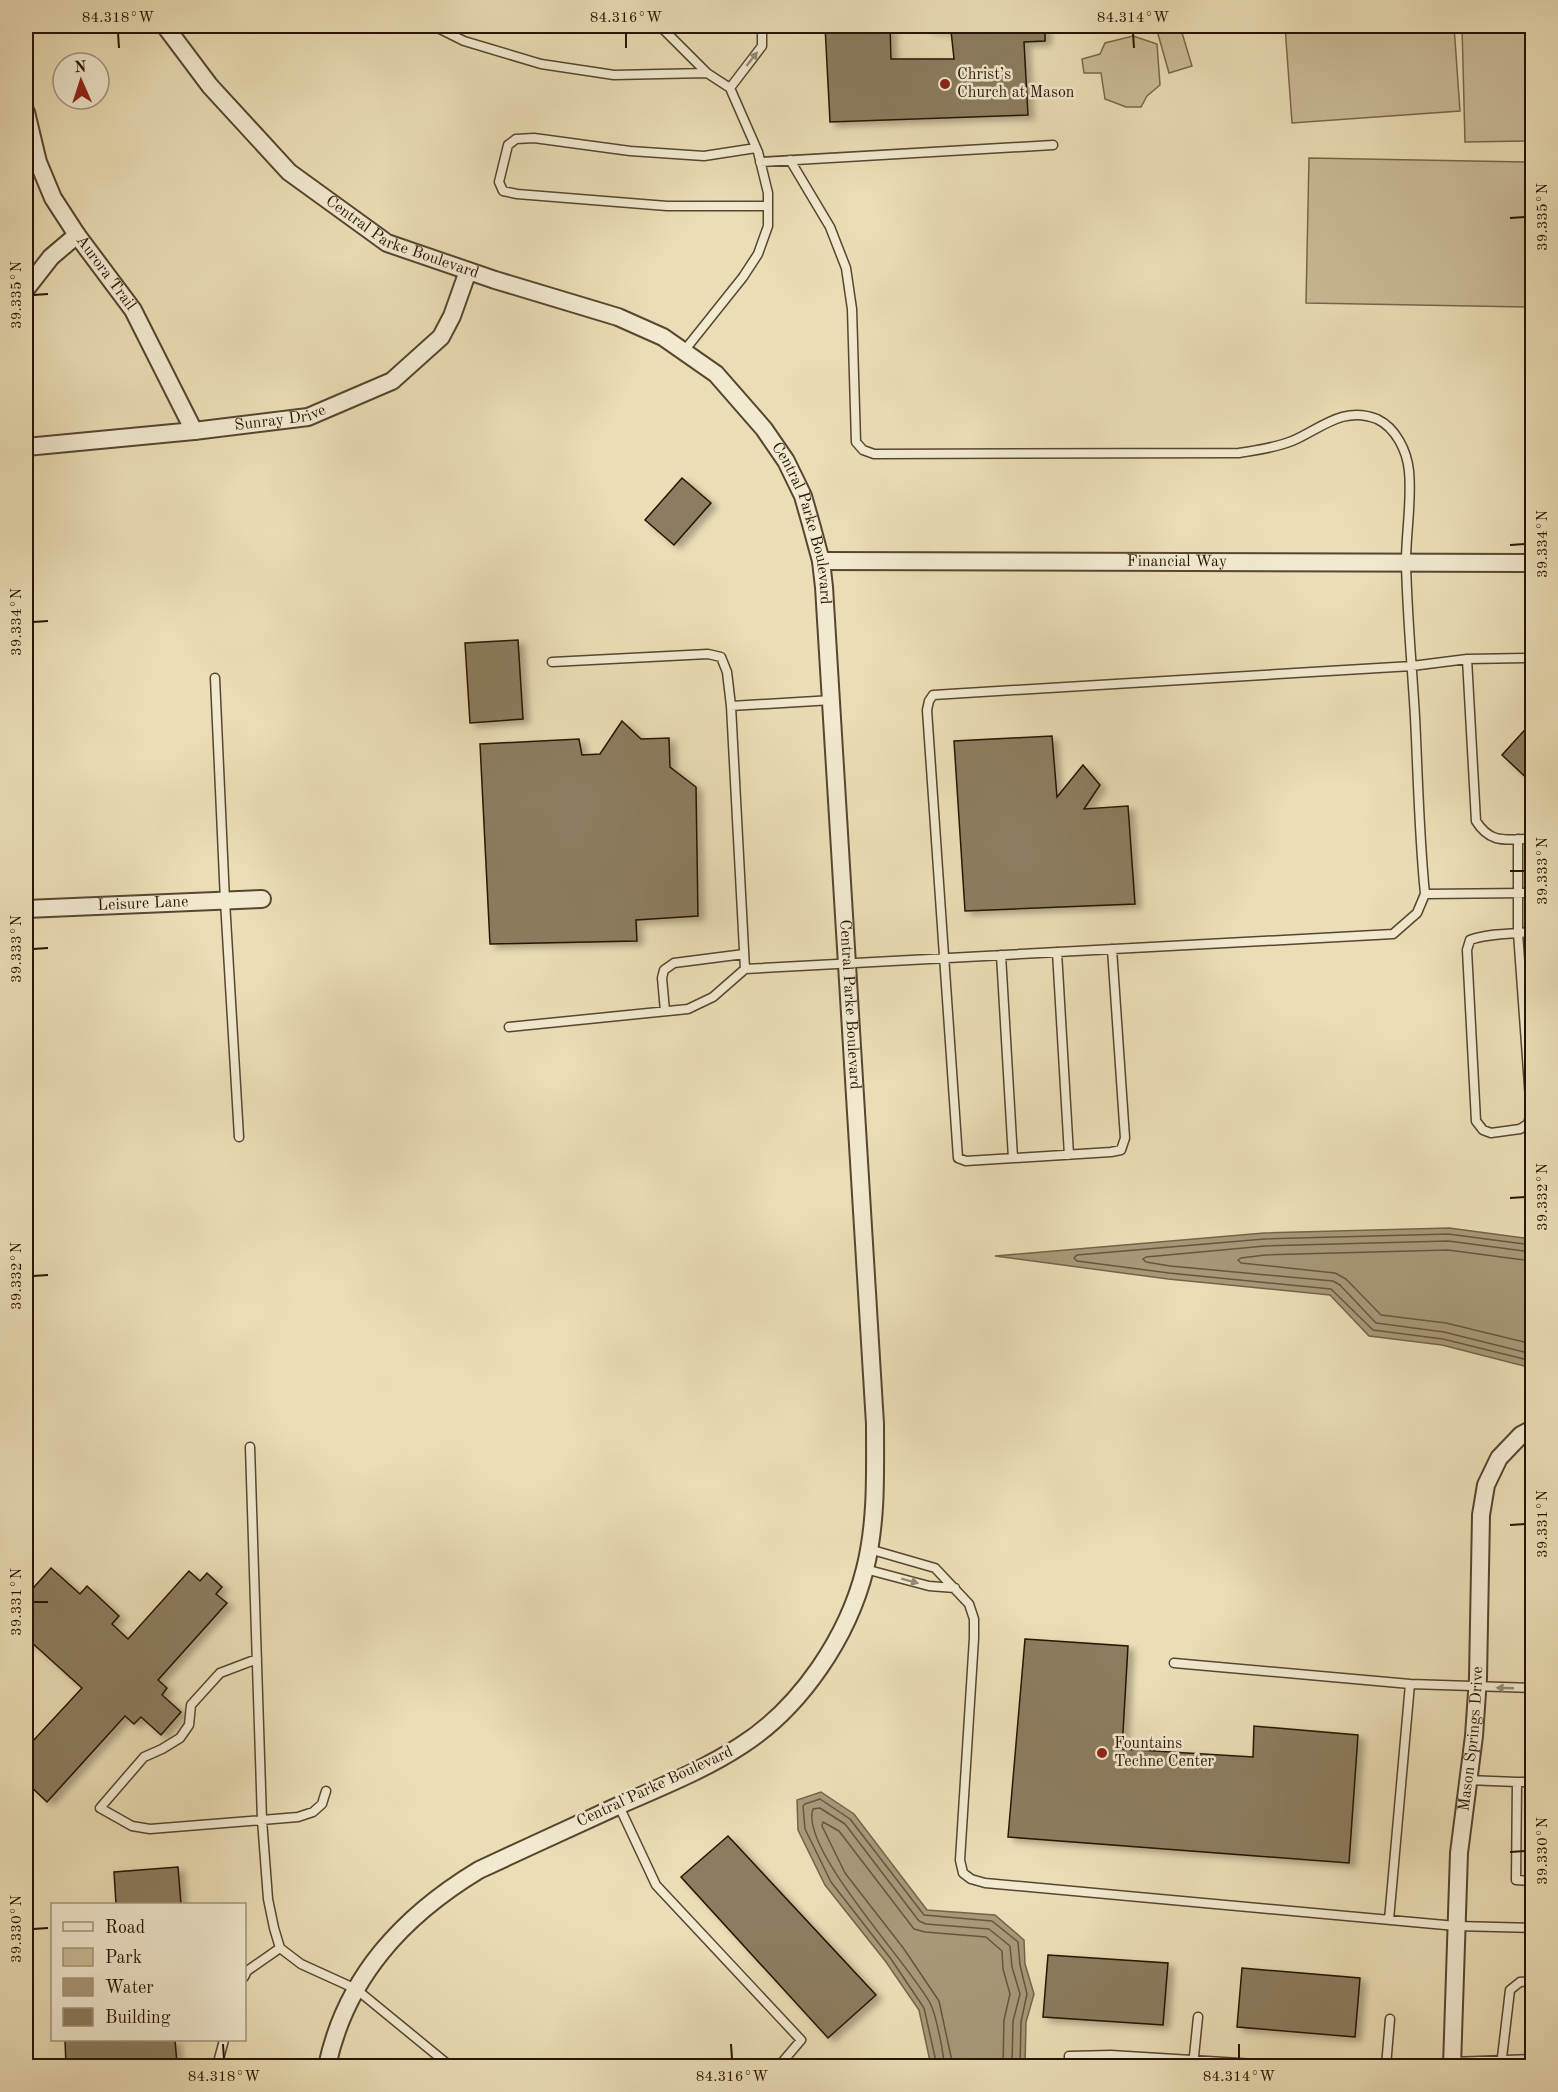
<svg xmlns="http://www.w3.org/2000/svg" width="1558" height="2092" font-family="'Old Standard TT',serif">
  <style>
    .green { fill: #cabc97; stroke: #78684c; stroke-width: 1.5 }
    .water { fill: #a89979; stroke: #746449; stroke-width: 1.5 }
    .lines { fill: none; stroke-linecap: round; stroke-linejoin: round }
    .shore { stroke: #67563e; stroke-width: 1.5 }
    .building { fill: #8c7d60; stroke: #261402; stroke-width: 1.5; filter: url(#shadow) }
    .lane-casing { stroke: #57462f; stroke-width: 11 }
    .street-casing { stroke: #57462f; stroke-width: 20 }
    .lane { stroke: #f2ead0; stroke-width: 8 }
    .street { stroke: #f2ead0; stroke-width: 16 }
    .oneway { fill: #968a73 }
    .ticks { fill: none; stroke: #261402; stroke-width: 2 }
    .poi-dot { fill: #8f2418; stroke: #f2ead0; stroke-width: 2 }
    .labels { text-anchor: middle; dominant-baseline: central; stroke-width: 5; stroke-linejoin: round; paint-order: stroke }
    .poi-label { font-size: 16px; fill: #261402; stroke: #f2ead0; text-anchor: start }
    .street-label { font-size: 16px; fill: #261402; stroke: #f2ead0 }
    .neatline { fill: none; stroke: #261402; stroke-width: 2 }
    .ticks-label { font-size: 15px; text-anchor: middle; fill: #261402 }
  </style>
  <defs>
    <filter id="shadow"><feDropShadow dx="6" dy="4" stdDeviation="3" flood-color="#0004"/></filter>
  </defs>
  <rect width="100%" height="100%" fill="#ebdeb6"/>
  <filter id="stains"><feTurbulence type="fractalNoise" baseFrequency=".00333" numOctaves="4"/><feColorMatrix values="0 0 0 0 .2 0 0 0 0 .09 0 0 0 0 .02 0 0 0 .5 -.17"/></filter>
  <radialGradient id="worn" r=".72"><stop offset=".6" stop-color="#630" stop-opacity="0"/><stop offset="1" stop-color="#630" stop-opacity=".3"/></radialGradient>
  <path class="green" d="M 1161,26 L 1180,26 L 1192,66 L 1169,73 L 1156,27 Z
    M 1285,26 L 1454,26 L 1460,111 L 1292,123 Z
    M 1462,26 L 1532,26 L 1532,141 L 1465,142 Z
    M 1133,36 L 1157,44 L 1160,85 L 1147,96 L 1141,107 L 1126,107 L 1105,99 L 1101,73 L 1084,73 L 1082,59 L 1100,54 L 1105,43 Z
    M 1309,158 L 1532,162 L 1532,307 L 1306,303 Z"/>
  <path class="water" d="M 1449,1228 L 1532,1239 L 1532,1368 L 1442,1345 L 1369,1336 L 1330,1295 L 1168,1279 L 995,1256 L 1264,1233 Z
    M 821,1792 L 854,1814 L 927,1910 L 995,1915 L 1024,1940 L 1025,1964 L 1034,1994 L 1026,2022 L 1025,2066 L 931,2066 L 919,2010 L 886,1962 L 825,1885 L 798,1830 L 797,1800 Z"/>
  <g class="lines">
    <path class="shore" d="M 1532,1245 L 1448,1234 L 1264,1239 L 1077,1255 L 1074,1258 L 1077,1261 L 1169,1273 L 1331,1289 L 1373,1330 L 1443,1339 L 1532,1361
      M 1532,1252 L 1448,1241 L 1265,1246 L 1146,1257 L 1143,1259 L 1146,1262 L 1170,1266 L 1333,1281 L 1340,1285 L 1376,1323 L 1444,1332 L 1532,1354
      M 1532,1261 L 1448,1250 L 1265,1255 L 1241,1258 L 1238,1260 L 1241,1263 L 1335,1273 L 1346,1279 L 1381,1315 L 1446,1323 L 1532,1344
      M 937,2066 L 924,2008 L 891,1959 L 831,1882 L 805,1829 L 803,1806 L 805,1804 L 820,1799 L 850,1819 L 924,1915 L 992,1921 L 1018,1942 L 1020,1965 L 1027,1994 L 1021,2022 L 1020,2066
      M 944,2066 C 944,2054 936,2014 930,2003 C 909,1964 799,1848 813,1809 L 820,1808 L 845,1824 L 919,1921 L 926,1924 L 989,1929 L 1010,1946 L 1012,1967 L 1020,1994 L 1013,2021 L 1012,2066
      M 953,2066 L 939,2001 L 904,1949 L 845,1873 L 822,1826 L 823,1822 L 839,1831 L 914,1929 L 925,1932 L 986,1937 L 1002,1951 L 1003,1969 L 1010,1994 L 1004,2020 L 1003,2066"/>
  </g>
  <path class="building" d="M 825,26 L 890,26 L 891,59 L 954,59 L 951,31 L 926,29 L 926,26 L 1045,26 L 1045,41 L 1024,42 L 1028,115 L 830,122 Z
    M 682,478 L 711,503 L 674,545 L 645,520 Z
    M 518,640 L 523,719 L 470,723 L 465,643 Z
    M 622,721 L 641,739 L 669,738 L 670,767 L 696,787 L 698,916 L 636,920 L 637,941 L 490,944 L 480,744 L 579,739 L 582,755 L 600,754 Z
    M 1532,722 L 1532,783 L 1502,755 Z
    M 1052,736 L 1057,797 L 1083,765 L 1100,785 L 1084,809 L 1128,806 L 1135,904 L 965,911 L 954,741 Z
    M 51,1568 L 80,1594 L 87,1586 L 119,1616 L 112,1624 L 128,1639 L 189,1571 L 200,1581 L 207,1573 L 222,1587 L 216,1594 L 227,1603 L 158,1680 L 167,1688 L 162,1695 L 181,1712 L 161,1735 L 141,1717 L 134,1724 L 125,1716 L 47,1802 L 26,1782 L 26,1736 L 32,1742 L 82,1688 L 30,1641 L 26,1646 L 26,1596 Z
    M 1025,1639 L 1128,1646 L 1122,1749 L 1253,1757 L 1254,1726 L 1358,1735 L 1349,1863 L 1008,1837 Z
    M 728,1836 L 876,1995 L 828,2038 L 681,1877 Z
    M 178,1867 L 181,1904 L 116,1904 L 114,1872 Z
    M 1048,1955 L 1168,1963 L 1163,2025 L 1043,2017 Z
    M 1242,1968 L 1360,1978 L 1355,2037 L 1237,2027 Z
    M 65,2040 L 175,2040 L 177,2064 L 134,2066 L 66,2066 Z"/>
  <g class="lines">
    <g class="lane-casing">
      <path id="lane" d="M 434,26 L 464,41 L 541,64 L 614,75 L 707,73
        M 660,26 L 707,73 L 730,88 L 758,152 L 768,193 L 768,226 L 758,254 L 743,277 L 684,351
        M 730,88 L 762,46 L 762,26
        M 756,148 L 704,156 L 630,151 L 534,138 L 516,139 L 508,145 L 499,182 L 503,191 L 517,194 L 667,206 L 768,206
        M 790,160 L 830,227 L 846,268 L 852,309 L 856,442 L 863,450 L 874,454 L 1239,453 C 1257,450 1275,448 1292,441 C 1319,430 1343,405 1377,419 C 1396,428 1407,451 1409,471 C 1412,501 1406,532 1406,562 C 1407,614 1412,665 1415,717 C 1418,776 1419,835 1425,894 L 1417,913 L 1393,934 L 745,969 L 731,706 L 832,700
        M 760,162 L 1053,145
        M 1467,659 L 1476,821 C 1491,845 1507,839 1532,839
        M 552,662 L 708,654 L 721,657 L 727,672 L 731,706
        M 215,678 L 225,901 L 239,1137
        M 1518,839 L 1518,933 L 1531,1113 L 1528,1124 L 1520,1129 L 1491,1133 L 1483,1130 L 1476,1121 L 1467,950 L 1470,940 C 1489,933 1512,934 1532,932
        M 1425,894 L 1532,893
        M 1112,949 L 1125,1138 L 1121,1150 L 1111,1152 L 966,1161 L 958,1158 L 927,710 L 929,701 L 933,695 L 1412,666 L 1467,659 L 1532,658
        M 1057,952 L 1069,1155
        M 1001,955 L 1013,1158
        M 665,1011 L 662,978 L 664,970 L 674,963 L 744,954
        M 509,1027 L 688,1009 L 713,997 L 745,969
        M 250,1447 L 262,1820 L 268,1899 L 274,1928 L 280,1948 L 301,1964 L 356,1989 L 450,2066
        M 869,1549 L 935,1568 L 969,1604 L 974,1619 L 974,1638 L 960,1860 L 963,1873 L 971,1879 L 985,1883 L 1456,1926 L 1532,1928
        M 865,1569 L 929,1586 L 955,1588
        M 257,1659 L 220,1673 L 191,1705 L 189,1725 L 180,1738 L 162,1749 L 144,1757 L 100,1808 L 132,1826 L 150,1829 L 262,1820 L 298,1817 L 313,1812 L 322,1804 L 326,1791
        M 1174,1663 L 1410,1684
        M 1467,1780 L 1517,1782 L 1516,1880 L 1532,1881
        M 1517,1782 L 1532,1782
        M 619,1806 L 656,1885 L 801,2040 L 779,2066
        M 1389,1920 L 1410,1684 L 1532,1688
        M 244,1977 L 247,1971 L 280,1948
        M 1452,2062 L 1532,2059
        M 217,2066 L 224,2040
        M 1069,2066 L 1069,2056 L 1111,2055 L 1290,2066
        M 1193,2066 L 1198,2017
        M 1386,2066 L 1390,2019
        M 1501,2066 L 1510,1990 L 1520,1982 L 1532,1981"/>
    </g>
    <g class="street-casing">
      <g id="street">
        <path id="s1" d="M 165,26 L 210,86 L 289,172 L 387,243 L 495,280 L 618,317 L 663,337 L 716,374 L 764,429 L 786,461 L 803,496 L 811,524 L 821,561 L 824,587 L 875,1424 C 875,1473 877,1521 865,1569 C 848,1637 801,1707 742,1745 C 704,1770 661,1787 620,1805 C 572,1827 526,1848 479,1870 C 403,1916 346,1977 327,2066"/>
        <path id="s2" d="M 26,112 L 38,162 L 53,198 L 77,235 L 133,310 L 194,431"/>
        <path d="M 26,289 L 51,257 L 77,235"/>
        <path id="s3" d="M 26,447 L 194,431 L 308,417 L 392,381 L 441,337 L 452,316 L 468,271"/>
        <path id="s4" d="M 821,561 L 1532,563"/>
        <path id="s5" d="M 26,909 L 262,899"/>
        <path id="s6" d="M 1452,2066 L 1459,1853 L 1474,1736 L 1478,1678 L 1481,1515 L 1486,1485 L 1499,1458 L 1521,1435 L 1532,1429"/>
      </g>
    </g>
    <use href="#lane" class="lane"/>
    <use href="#street" class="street"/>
  </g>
  <defs><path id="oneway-solid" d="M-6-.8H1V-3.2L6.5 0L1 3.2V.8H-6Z" transform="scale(1.5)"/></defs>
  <g class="oneway">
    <use href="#oneway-solid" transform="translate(752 59) rotate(-52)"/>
    <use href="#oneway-solid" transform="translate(910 1581) rotate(15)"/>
    <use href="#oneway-solid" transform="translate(1505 1688) rotate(-178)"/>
  </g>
  <path class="ticks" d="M 118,33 L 119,48M 626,33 L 626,48M 1133,33 L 1134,48M 1510,218 L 1525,217M 33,295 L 48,294M 1510,545 L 1525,544M 33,622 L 48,621M 1510,871 L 1525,871M 33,949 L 48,948M 1510,1198 L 1525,1197M 33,1276 L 48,1275M 1510,1525 L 1525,1524M 33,1602 L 48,1602M 1510,1852 L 1525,1851M 33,1929 L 48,1928M 223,2044 L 224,2059M 731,2044 L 732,2059M 1239,2044 L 1239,2059"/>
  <g class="poi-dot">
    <circle cx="945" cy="84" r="6"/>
    <circle cx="1102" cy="1753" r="6"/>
  </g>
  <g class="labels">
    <g class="poi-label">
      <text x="957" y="75">Christ’s<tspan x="957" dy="18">Church at Mason</tspan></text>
      <text x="1114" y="1744">Fountains<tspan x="1114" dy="18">Techne Center</tspan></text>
    </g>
    <g class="street-label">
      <text stroke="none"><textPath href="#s1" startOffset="324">Central Parke Boulevard</textPath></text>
      <text stroke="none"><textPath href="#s2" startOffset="182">Aurora Trail</textPath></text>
      <text stroke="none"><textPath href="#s3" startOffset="256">Sunray Drive</textPath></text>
      <text stroke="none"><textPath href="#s1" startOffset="846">Central Parke Boulevard</textPath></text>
      <text stroke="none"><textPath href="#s4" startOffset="356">Financial Way</textPath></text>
      <text stroke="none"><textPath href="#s5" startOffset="117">Leisure Lane</textPath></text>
      <text stroke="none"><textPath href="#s1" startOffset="1332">Central Parke Boulevard</textPath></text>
      <text stroke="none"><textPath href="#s6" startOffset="328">Mason Springs Drive</textPath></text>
      <text transform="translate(655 1787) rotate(-25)">Central Parke Boulevard</text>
    </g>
  </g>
  <rect width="1558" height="2092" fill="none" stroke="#ebdeb6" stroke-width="66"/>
  <rect x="51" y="1903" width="195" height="138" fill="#f2ead0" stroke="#a0947e" stroke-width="1.5"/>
  <rect x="63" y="1922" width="30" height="9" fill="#f2ead0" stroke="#a0947e" stroke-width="1.5"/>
  <text x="105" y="1933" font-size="18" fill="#261402">Road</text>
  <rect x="63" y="1948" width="30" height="18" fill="#cabc97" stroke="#a0947e" stroke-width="1.5"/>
  <text x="105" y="1963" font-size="18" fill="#261402">Park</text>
  <rect x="63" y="1978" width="30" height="18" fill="#a89979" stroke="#a0947e" stroke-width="1.5"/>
  <text x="105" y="1993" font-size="18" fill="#261402">Water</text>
  <rect x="63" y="2008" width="30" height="18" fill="#8c7d60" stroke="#a0947e" stroke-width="1.5"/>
  <text x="105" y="2023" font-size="18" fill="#261402">Building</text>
  <g transform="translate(81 81) rotate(357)"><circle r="28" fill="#f2ead0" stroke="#a0947e" stroke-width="1.5"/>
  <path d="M0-4.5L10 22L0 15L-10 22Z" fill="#8f2418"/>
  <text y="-9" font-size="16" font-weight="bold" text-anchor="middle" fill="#261402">N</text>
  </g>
  <rect x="33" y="33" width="1492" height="2026" class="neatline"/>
  <g class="ticks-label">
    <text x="118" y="22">84.318°W</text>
    <text x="626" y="22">84.316°W</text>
    <text x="1133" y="22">84.314°W</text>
    <text transform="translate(1542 217) rotate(-90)" y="5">39.335°N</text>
    <text transform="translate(16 295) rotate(-90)" y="5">39.335°N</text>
    <text transform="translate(1542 544) rotate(-90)" y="5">39.334°N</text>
    <text transform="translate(16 622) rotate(-90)" y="5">39.334°N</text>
    <text transform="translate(1542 871) rotate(-90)" y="5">39.333°N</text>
    <text transform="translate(16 949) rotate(-90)" y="5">39.333°N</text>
    <text transform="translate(1542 1197) rotate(-90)" y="5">39.332°N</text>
    <text transform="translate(16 1276) rotate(-90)" y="5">39.332°N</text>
    <text transform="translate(1542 1524) rotate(-90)" y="5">39.331°N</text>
    <text transform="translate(16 1602) rotate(-90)" y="5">39.331°N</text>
    <text transform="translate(1542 1851) rotate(-90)" y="5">39.330°N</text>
    <text transform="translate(16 1929) rotate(-90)" y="5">39.330°N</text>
    <text x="224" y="2081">84.318°W</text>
    <text x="732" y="2081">84.316°W</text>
    <text x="1239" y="2081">84.314°W</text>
  </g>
  <rect width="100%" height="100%" filter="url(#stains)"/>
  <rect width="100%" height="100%" fill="url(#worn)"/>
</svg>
